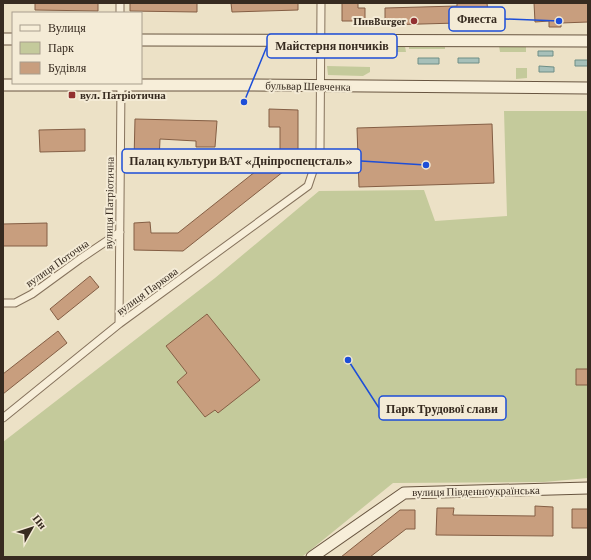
<svg xmlns="http://www.w3.org/2000/svg" width="591" height="560" font-family="'Crimson Pro',serif">
  <style>
    .green { fill: #c4ca9b }
    .water { fill: #a7c0b9; stroke: #6e8e86 }
    .building { fill: #c89e7e; stroke: #845e44 }
    .lines { fill: none; stroke-linecap: round; stroke-linejoin: round }
    .street-casing { stroke: #86735d; stroke-width: 9 }
    .secondary-casing { stroke: #685540; stroke-width: 13 }
    .street { stroke: #f7eed9; stroke-width: 7 }
    .secondary { stroke: #f7eed9; stroke-width: 11 }
    .poi-dot { fill: #923030; stroke: #f4ebd6; stroke-width: 1.5 }
    .labels { text-anchor: middle; dominant-baseline: central; stroke-width: 4; stroke-linejoin: round; paint-order: stroke }
    .poi-label { font-size: 11px; font-weight: bold; fill: #372b20; stroke: #f4ebd6; text-anchor: end }
    .street-label { font-size: 11px; fill: #372b20; stroke: #f4ebd6 }
    .leader { fill: none; stroke: #1d4ed8; stroke-width: 1.5 }
    .callout-dot { fill: #1d4ed8; stroke: #f4ebd6; stroke-width: 1.5 }
    .callout { fill: #f4ebd6; stroke: #1d4ed8; stroke-width: 1.5 }
    .callout-label { font-size: 12px; text-anchor: middle; font-weight: bold; fill: #372b20 }
  </style>
  <rect width="100%" height="100%" fill="#ece1c6"/>
  <path class="green" d="M 373,45 L 405,46 L 406,52 L 374,52 Z
    M 526,45 L 526,52 L 500,52 L 499,46 Z
    M 409,46 L 445,46 L 445,49 L 409,49 Z
    M 327,66 L 370,67 L 370,72 L 363,76 L 328,75 Z
    M 516,68 L 527,68 L 527,78 L 516,79 Z
    M 504,111 L 588,111 L 588,478 L 544,482 L 393,483 L 302,557 L 3,557 L 3,442 L 215,278 L 319,191 L 424,190 L 435,221 L 507,216 Z"/>
  <path class="water" d="M 538,51 L 553,51 L 553,56 L 538,56 Z
    M 418,58 L 439,58 L 439,64 L 418,64 Z
    M 458,58 L 479,58 L 479,63 L 458,63 Z
    M 575,60 L 588,60 L 588,66 L 575,66 Z
    M 539,66 L 554,67 L 554,72 L 539,72 Z"/>
  <path class="building" d="M 35,3 L 98,3 L 98,11 L 35,10 Z
    M 130,3 L 197,3 L 197,12 L 130,11 Z
    M 231,3 L 298,3 L 298,10 L 232,12 Z
    M 342,3 L 358,3 L 358,8 L 365,8 L 365,21 L 342,21 Z
    M 457,3 L 487,3 L 488,13 L 458,14 L 458,23 L 385,25 L 385,8 L 457,6 Z
    M 534,3 L 588,3 L 588,22 L 561,23 L 561,27 L 549,27 L 549,21 L 535,22 Z
    M 269,109 L 298,110 L 298,160 L 183,251 L 134,250 L 134,223 L 150,222 L 151,233 L 178,233 L 280,152 L 280,127 L 269,127 Z
    M 135,119 L 217,121 L 215,147 L 196,147 L 196,141 L 160,139 L 159,162 L 134,160 Z
    M 492,124 L 494,183 L 359,187 L 357,128 Z
    M 85,129 L 85,151 L 40,152 L 39,130 Z
    M 47,223 L 47,246 L 3,246 L 3,224 Z
    M 90,276 L 99,287 L 58,320 L 50,309 Z
    M 207,314 L 260,380 L 218,413 L 215,410 L 205,417 L 177,382 L 187,373 L 166,346 Z
    M 58,331 L 67,343 L 3,394 L 3,374 Z
    M 576,369 L 588,369 L 588,385 L 576,385 Z
    M 535,506 L 553,507 L 553,536 L 436,535 L 437,508 L 454,508 L 453,515 L 535,516 Z
    M 572,509 L 588,509 L 588,528 L 572,528 Z
    M 400,510 L 415,510 L 415,529 L 406,529 L 370,557 L 341,557 Z"/>
  <g class="lines">
    <g class="street-casing">
      <path id="street" d="M 120,3 L 120,13
        M 3,303 L 15,303 L 32,294 L 80,259 L 120,232
        M 119,324 L 121,83
        M 3,418 L 119,324 L 308,186 L 320,150 L 321,3"/>
    </g>
    <g class="secondary-casing">
      <path id="secondary" d="M 3,39 L 13,39
        M 141,40 L 588,41
        M 3,85 L 252,85 L 588,88
        M 312,557 L 404,493 L 588,488"/>
    </g>
    <use href="#street" class="street"/>
    <use href="#secondary" class="secondary"/>
  </g>
  <g class="poi-dot">
    <circle cx="414" cy="21" r="4"/>
    <rect x="68" y="91" width="8" height="8" rx="2"/>
  </g>
  <g class="labels">
    <g class="poi-label">
      <text x="406" y="21">ПивBurger</text>
      <text x="80" y="95" text-anchor="start">вул. Патріотична</text>
    </g>
    <g class="street-label">
      <text transform="translate(308 86) rotate(1)">бульвар Шевченка</text>
      <text transform="translate(109 203) rotate(-89)">вулиця Патріотична</text>
      <text transform="translate(57 263) rotate(-35)">вулиця Поточна</text>
      <text transform="translate(147 291) rotate(-36)">вулиця Паркова</text>
      <text transform="translate(476 491) rotate(-1)">вулиця Південноукраїнська</text>
    </g>
  </g>
  <path class="leader" d="M559 21L505 19M244 102L267 46M426 165L361 161M348 360L379 408"/>
  <g class="callout-dot">
    <circle cx="559" cy="21" r="4"/>
    <circle cx="244" cy="102" r="4"/>
    <circle cx="426" cy="165" r="4"/>
    <circle cx="348" cy="360" r="4"/>
  </g>
  <g class="callout">
    <rect x="449" y="7" width="56" height="24" rx="4"/>
    <rect x="267" y="34" width="130" height="24" rx="4"/>
    <rect x="122" y="149" width="239" height="24" rx="4"/>
    <rect x="379" y="396" width="127" height="24" rx="4"/>
  </g>
  <g class="callout-label">
    <text x="477" y="23">Фиеста</text>
    <text x="332" y="50">Майстерня пончиків</text>
    <text x="241" y="165">Палац культури ВАТ «Дніпроспецсталь»</text>
    <text x="442" y="413">Парк Трудової слави</text>
  </g>
  <rect width="591" height="560" fill="none" stroke="#372b20" stroke-width="8"/>
  <rect x="12" y="12" width="130" height="72" fill="#f4ebd6" stroke="#a89e8d"/>
  <rect x="20" y="25" width="20" height="6" fill="#f7eed9" stroke="#a89e8d"/>
  <text x="48" y="32" font-size="12" fill="#372b20">Вулиця</text>
  <rect x="20" y="42" width="20" height="12" fill="#c4ca9b" stroke="#a89e8d"/>
  <text x="48" y="52" font-size="12" fill="#372b20">Парк</text>
  <rect x="20" y="62" width="20" height="12" fill="#c89e7e" stroke="#a89e8d"/>
  <text x="48" y="72" font-size="12" fill="#372b20">Будівля</text>
  <g transform="translate(32 528) rotate(51)" stroke="#f4ebd6" stroke-width="3" paint-order="stroke">
  <path d="M0-3L7 15L0 10L-7 15Z" fill="#372b20"/>
  <text y="-6" font-size="11" font-weight="bold" text-anchor="middle" fill="#372b20">Пн</text>
  </g>
</svg>
